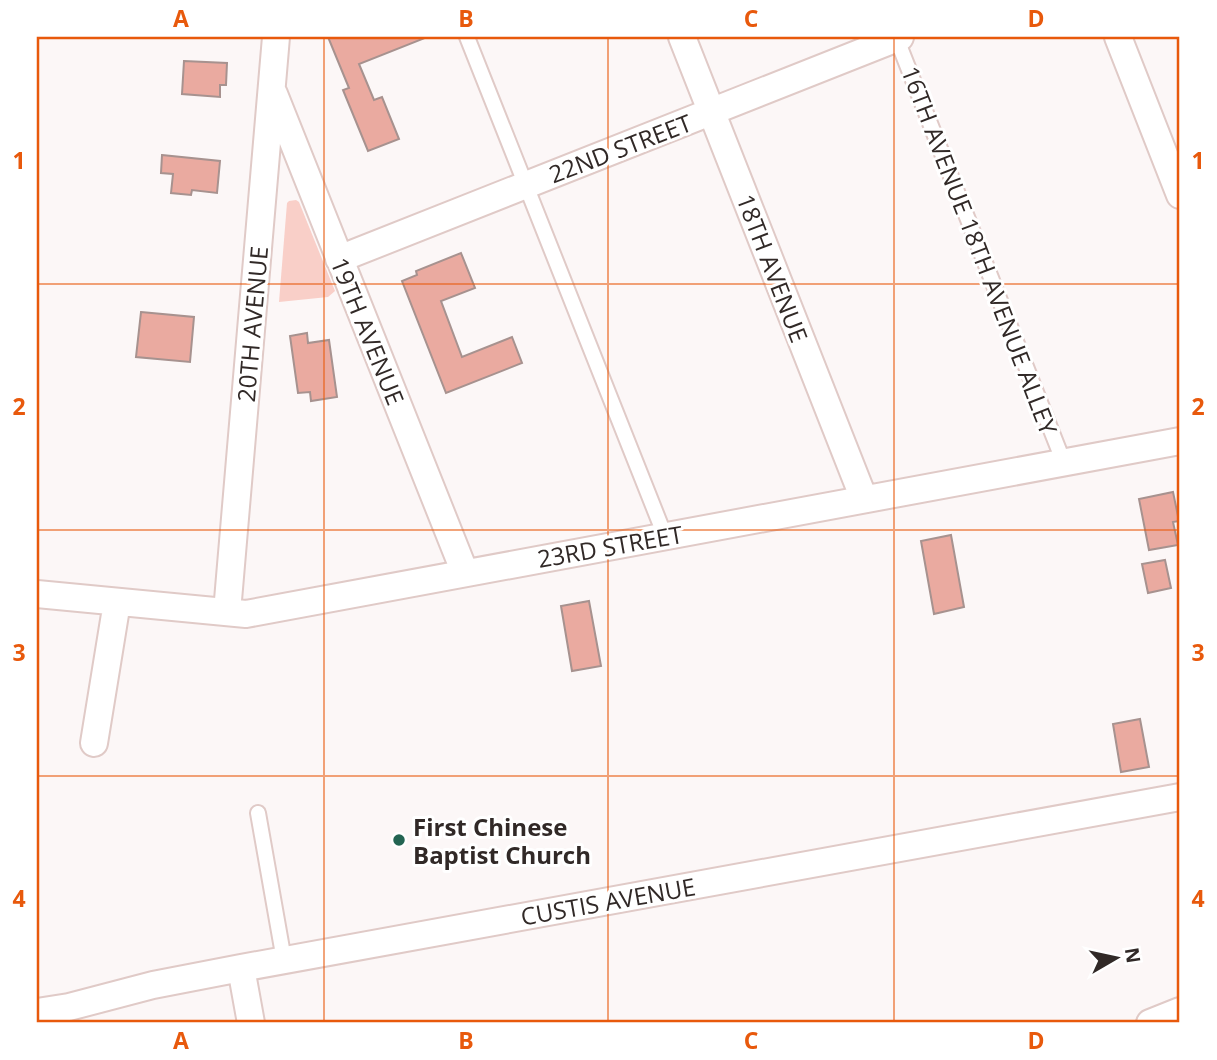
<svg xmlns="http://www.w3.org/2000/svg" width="1217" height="1060" font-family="'Open Sans',sans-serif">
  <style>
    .green { fill: #f9cfc8 }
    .building { fill: #eaaaa0; stroke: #a7928f; stroke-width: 2 }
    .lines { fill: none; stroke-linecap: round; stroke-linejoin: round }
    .service-casing { stroke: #e0cac7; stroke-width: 18 }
    .minor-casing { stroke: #e0cac7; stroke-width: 30 }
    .service { stroke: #fff; stroke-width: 14 }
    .minor { stroke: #fff; stroke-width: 26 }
    .grid { fill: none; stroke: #e8590c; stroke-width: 2; stroke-opacity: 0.55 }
    .poi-dot { fill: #236452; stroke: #fff; stroke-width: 2.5 }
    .labels { text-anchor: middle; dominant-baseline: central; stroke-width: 6; stroke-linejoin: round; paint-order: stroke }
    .street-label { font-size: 24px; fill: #312927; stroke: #fff }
    .poi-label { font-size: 24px; font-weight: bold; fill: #312927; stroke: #fff; text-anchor: start }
    .neatline { fill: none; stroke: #e8590c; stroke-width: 2.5 }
    .grid-label { font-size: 23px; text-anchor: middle; font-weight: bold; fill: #e8590c }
  </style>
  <rect width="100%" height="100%" fill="#fcf7f7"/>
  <path class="green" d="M 296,200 L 299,202 L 335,291 L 328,297 L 279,302 L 287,203 L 289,201 Z"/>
  <path class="building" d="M 328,37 L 424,37 L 425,38 L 359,64 L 374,100 L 382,97 L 399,139 L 368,151 L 343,90 L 349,88 Z
    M 184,61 L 227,63 L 226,85 L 220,85 L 220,97 L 182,94 Z
    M 162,155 L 220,161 L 217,193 L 192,190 L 191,195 L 171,193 L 173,174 L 161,173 Z
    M 461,253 L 475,288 L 441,301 L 462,357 L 512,337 L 522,363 L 446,393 L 402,281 L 417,275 L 416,271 Z
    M 141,312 L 194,317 L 190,362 L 136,357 Z
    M 307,333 L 308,343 L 329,340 L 337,397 L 311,401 L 310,392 L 298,393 L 290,336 Z
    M 1173,492 L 1179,521 L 1173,522 L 1178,545 L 1149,550 L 1139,499 Z
    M 951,535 L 964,607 L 934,614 L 921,541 Z
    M 1165,560 L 1171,588 L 1148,593 L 1142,564 Z
    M 589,601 L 601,666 L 572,671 L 561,606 Z
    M 1140,719 L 1149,767 L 1121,772 L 1113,724 Z"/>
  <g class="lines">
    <g class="service-casing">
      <path id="service" d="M 467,37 L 665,536
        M 896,37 L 1064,463
        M 258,813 L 284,960"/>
    </g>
    <g class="minor-casing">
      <path id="minor" d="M 682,37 L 864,499
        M 1118,37 L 1180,195
        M 274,94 L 465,573
        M 339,259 L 900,37
        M 37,594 L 246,614 L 1180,441
        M 227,612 L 276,37
        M 94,743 L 117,602
        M 241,968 L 251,1023
        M 37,1012 L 69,1007 L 153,985 L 241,968 L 1180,797
        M 1150,1023 L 1180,1011"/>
    </g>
    <use href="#service" class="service"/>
    <use href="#minor" class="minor"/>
  </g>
  <path class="grid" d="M 324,37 L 324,1023M 608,37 L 608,1023M 894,37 L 894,1023M 37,284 L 1180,284M 37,530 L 1180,530M 37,776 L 1180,776"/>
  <circle class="poi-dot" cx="399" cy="840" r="7"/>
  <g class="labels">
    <g class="street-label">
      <text transform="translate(620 148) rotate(-21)">22ND STREET</text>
      <text transform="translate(980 250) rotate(69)">16TH AVENUE 18TH AVENUE ALLEY</text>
      <text transform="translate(773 268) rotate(69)">18TH AVENUE</text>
      <text transform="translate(252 324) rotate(-85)">20TH AVENUE</text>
      <text transform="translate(368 331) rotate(68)">19TH AVENUE</text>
      <text transform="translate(610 546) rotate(-10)">23RD STREET</text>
      <text transform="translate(608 901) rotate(-10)">CUSTIS AVENUE</text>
    </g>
    <g class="poi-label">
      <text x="413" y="826">First Chinese<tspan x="413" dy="28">Baptist Church</tspan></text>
    </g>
  </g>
  <rect width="1217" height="1060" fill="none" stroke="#ffffff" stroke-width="77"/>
  <g transform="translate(1116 958) rotate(81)" stroke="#ffffff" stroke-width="5" paint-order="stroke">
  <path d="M0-5L12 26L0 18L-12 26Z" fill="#312927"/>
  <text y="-10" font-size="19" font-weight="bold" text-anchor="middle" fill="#312927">N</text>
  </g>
  <rect x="38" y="38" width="1140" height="983" class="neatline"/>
  <g class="grid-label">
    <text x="181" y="27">A</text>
    <text x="466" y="27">B</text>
    <text x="751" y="27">C</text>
    <text x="1036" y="27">D</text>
    <text x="19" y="169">1</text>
    <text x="1198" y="169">1</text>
    <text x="19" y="415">2</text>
    <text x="1198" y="415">2</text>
    <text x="19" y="661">3</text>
    <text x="1198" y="661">3</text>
    <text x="19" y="907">4</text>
    <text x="1198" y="907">4</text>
    <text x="181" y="1049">A</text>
    <text x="466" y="1049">B</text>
    <text x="751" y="1049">C</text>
    <text x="1036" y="1049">D</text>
  </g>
</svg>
